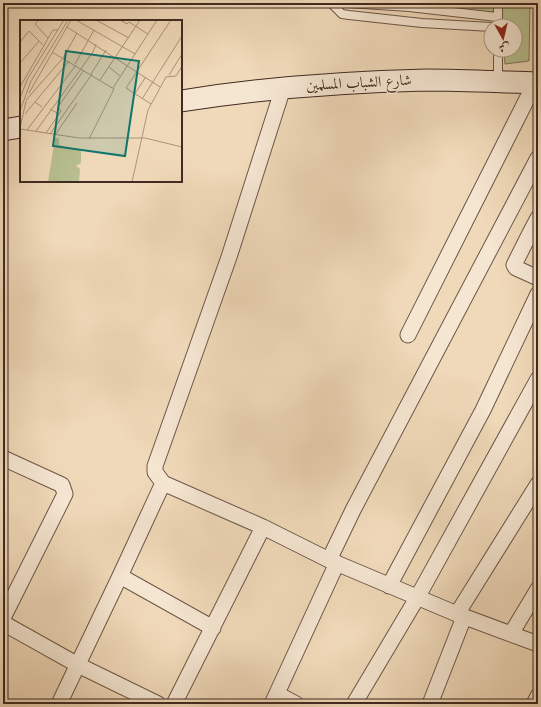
<svg xmlns="http://www.w3.org/2000/svg" width="541" height="707" font-family="'Old Standard TT',Amiri,serif">
  <style>
    .green { fill: #b8bf90; stroke: #7c7458 }
    .lines { fill: none; stroke-linecap: round; stroke-linejoin: round }
    .lane-casing { stroke: #6c5647; stroke-width: 10 }
    .street-casing { stroke: #6c5647; stroke-width: 17 }
    .secondary-casing { stroke: #402a21; stroke-width: 23 }
    .lane { stroke: #f5e6d2; stroke-width: 8 }
    .street { stroke: #f5e6d2; stroke-width: 15 }
    .secondary { stroke: #f5e6d2; stroke-width: 21 }
    .labels { text-anchor: middle; dominant-baseline: central; stroke-width: 3; stroke-linejoin: round; paint-order: stroke }
    .street-label { font-size: 15px; fill: #402a21; stroke: #f5e6d2 }
    .inset-road { fill: none; stroke: #aa937c; stroke-width: 1 }
    .view { fill: #0f766e; fill-opacity: 0.15; stroke: #0f766e; stroke-width: 2 }
    .inset-edge { fill: none; stroke: #402a21; stroke-width: 2 }
  </style>
  <rect width="100%" height="100%" fill="#f0d9b9"/>
  <filter id="stains"><feTurbulence type="fractalNoise" baseFrequency=".005" numOctaves="4"/><feColorMatrix values="0 0 0 0 .2 0 0 0 0 .09 0 0 0 0 .02 0 0 0 .5 -.17"/></filter>
  <radialGradient id="worn" r=".72"><stop offset=".6" stop-color="#630" stop-opacity="0"/><stop offset="1" stop-color="#630" stop-opacity=".3"/></radialGradient>
  <path class="green" d="M 376,3 L 530,3 L 529,61 L 505,64 L 504,50 L 515,50 L 515,26 L 504,26 L 504,23 L 499,15 Z"/>
  <g class="lines">
    <g class="lane-casing">
      <path id="lane" d="M 331,3 L 342,14 L 349,15 L 422,23 L 491,27
        M 348,3 L 409,7 L 497,17
        M 498,26 L 498,3
        M 498,50 L 498,81"/>
    </g>
    <g class="street-casing">
      <path id="street" d="M 283,88 L 229,257 L 155,466 L 155,472 L 163,483 L 263,527 L 329,560 L 457,614 L 538,644
        M 529,235 L 514,265 L 516,268 L 538,278
        M 537,239 L 529,235 L 538,218
        M 408,335 L 535,83
        M 3,458 L 62,485 L 65,494 L 3,618
        M 329,560 L 353,510 L 538,158
        M 120,576 L 213,628
        M 389,586 L 483,410 L 538,294
        M 457,614 L 538,484
        M 3,623 L 78,665 L 158,704
        M 511,634 L 538,589
        M 277,694 L 296,704
        M 59,704 L 120,576 L 163,483
        M 174,704 L 263,527
        M 272,704 L 337,563
        M 354,704 L 417,598 L 538,379
        M 430,704 L 464,617
        M 534,704 L 538,696"/>
    </g>
    <g class="secondary-casing">
      <path id="secondary" d="M 181,101 C 262,88 344,82 426,80 C 463,80 501,82 538,83
        M 3,130 L 21,127"/>
    </g>
    <use href="#lane" class="lane"/>
    <use href="#street" class="street"/>
    <use href="#secondary" class="secondary"/>
  </g>
  <g class="labels">
    <g class="street-label">
      <text transform="translate(359 84) rotate(-3)">شارع الشباب المسلمين</text>
    </g>
  </g>
  <g transform="translate(20 20)">
    <rect width="162" height="162" fill="#f0d9b9"/>
    <path d="M 35,118 L 39,118 L 39,125 L 61,130 L 61,143 L 56,146 L 60,149 L 59,162 L 28,162 Z" fill="#b8bf90"/>
    <path class="inset-road" d="M 19,0 L 15,4 L 28,18M 56,0 L 115,34M 76,0 L 109,18M 100,0 L 107,4 L 109,2 L 128,14M 47,7 L 140,67M 0,22 L 9,11 L 23,25M 32,32 L 94,69 L 69,119M 0,43 L 19,21M 55,44 L 74,10M 89,47 L 100,56M 71,54 L 86,30M 149,55 L 162,34M 80,60 L 120,0M 0,67 L 33,10 L 38,10M 93,68 L 137,0M 9,73 L 51,0M 114,75 L 125,58M 0,78 L 8,58 L 44,0M 122,79 L 162,16M 6,80 L 43,38 L 57,13M 131,84 L 106,68 L 151,0M 22,87 L 15,82 L 49,41M 0,91 L 11,61 L 48,0M 5,94 L 15,82M 39,94 L 41,91 L 38,87 L 64,50M 0,108 L 6,81M 0,109 L 59,118 L 125,118 L 162,127M 7,110 L 56,45M 16,111 L 73,32 L 76,24M 26,113 L 39,94 L 30,89M 30,114 L 72,54M 35,115 L 57,83M 112,162 L 128,90 L 146,57 L 156,56 L 162,46"/>
    <path class="view" d="M 46,31 L 119,41 L 105,136 L 33,126 Z"/>
    <rect width="162" height="162" class="inset-edge"/>
  </g>
  <rect width="541" height="707" fill="none" stroke="#f0d9b9" stroke-width="16"/>
  <rect x="4" y="4" width="533" height="699" fill="none" stroke="#402a21" stroke-width="2"/>
  <rect x="8" y="8" width="525" height="691" fill="none" stroke="#402a21"/>
  <g transform="translate(503 38) rotate(172)"><circle r="19" fill="#f5e6d2" stroke="#ad9b8b"/>
  <path d="M0-3L7 15L0 10L-7 15Z" fill="#8f2418"/>
  <text y="-6" font-size="11" font-weight="bold" text-anchor="middle" fill="#402a21">ش</text>
  </g>
  <rect width="100%" height="100%" filter="url(#stains)"/>
  <rect width="100%" height="100%" fill="url(#worn)"/>
</svg>
